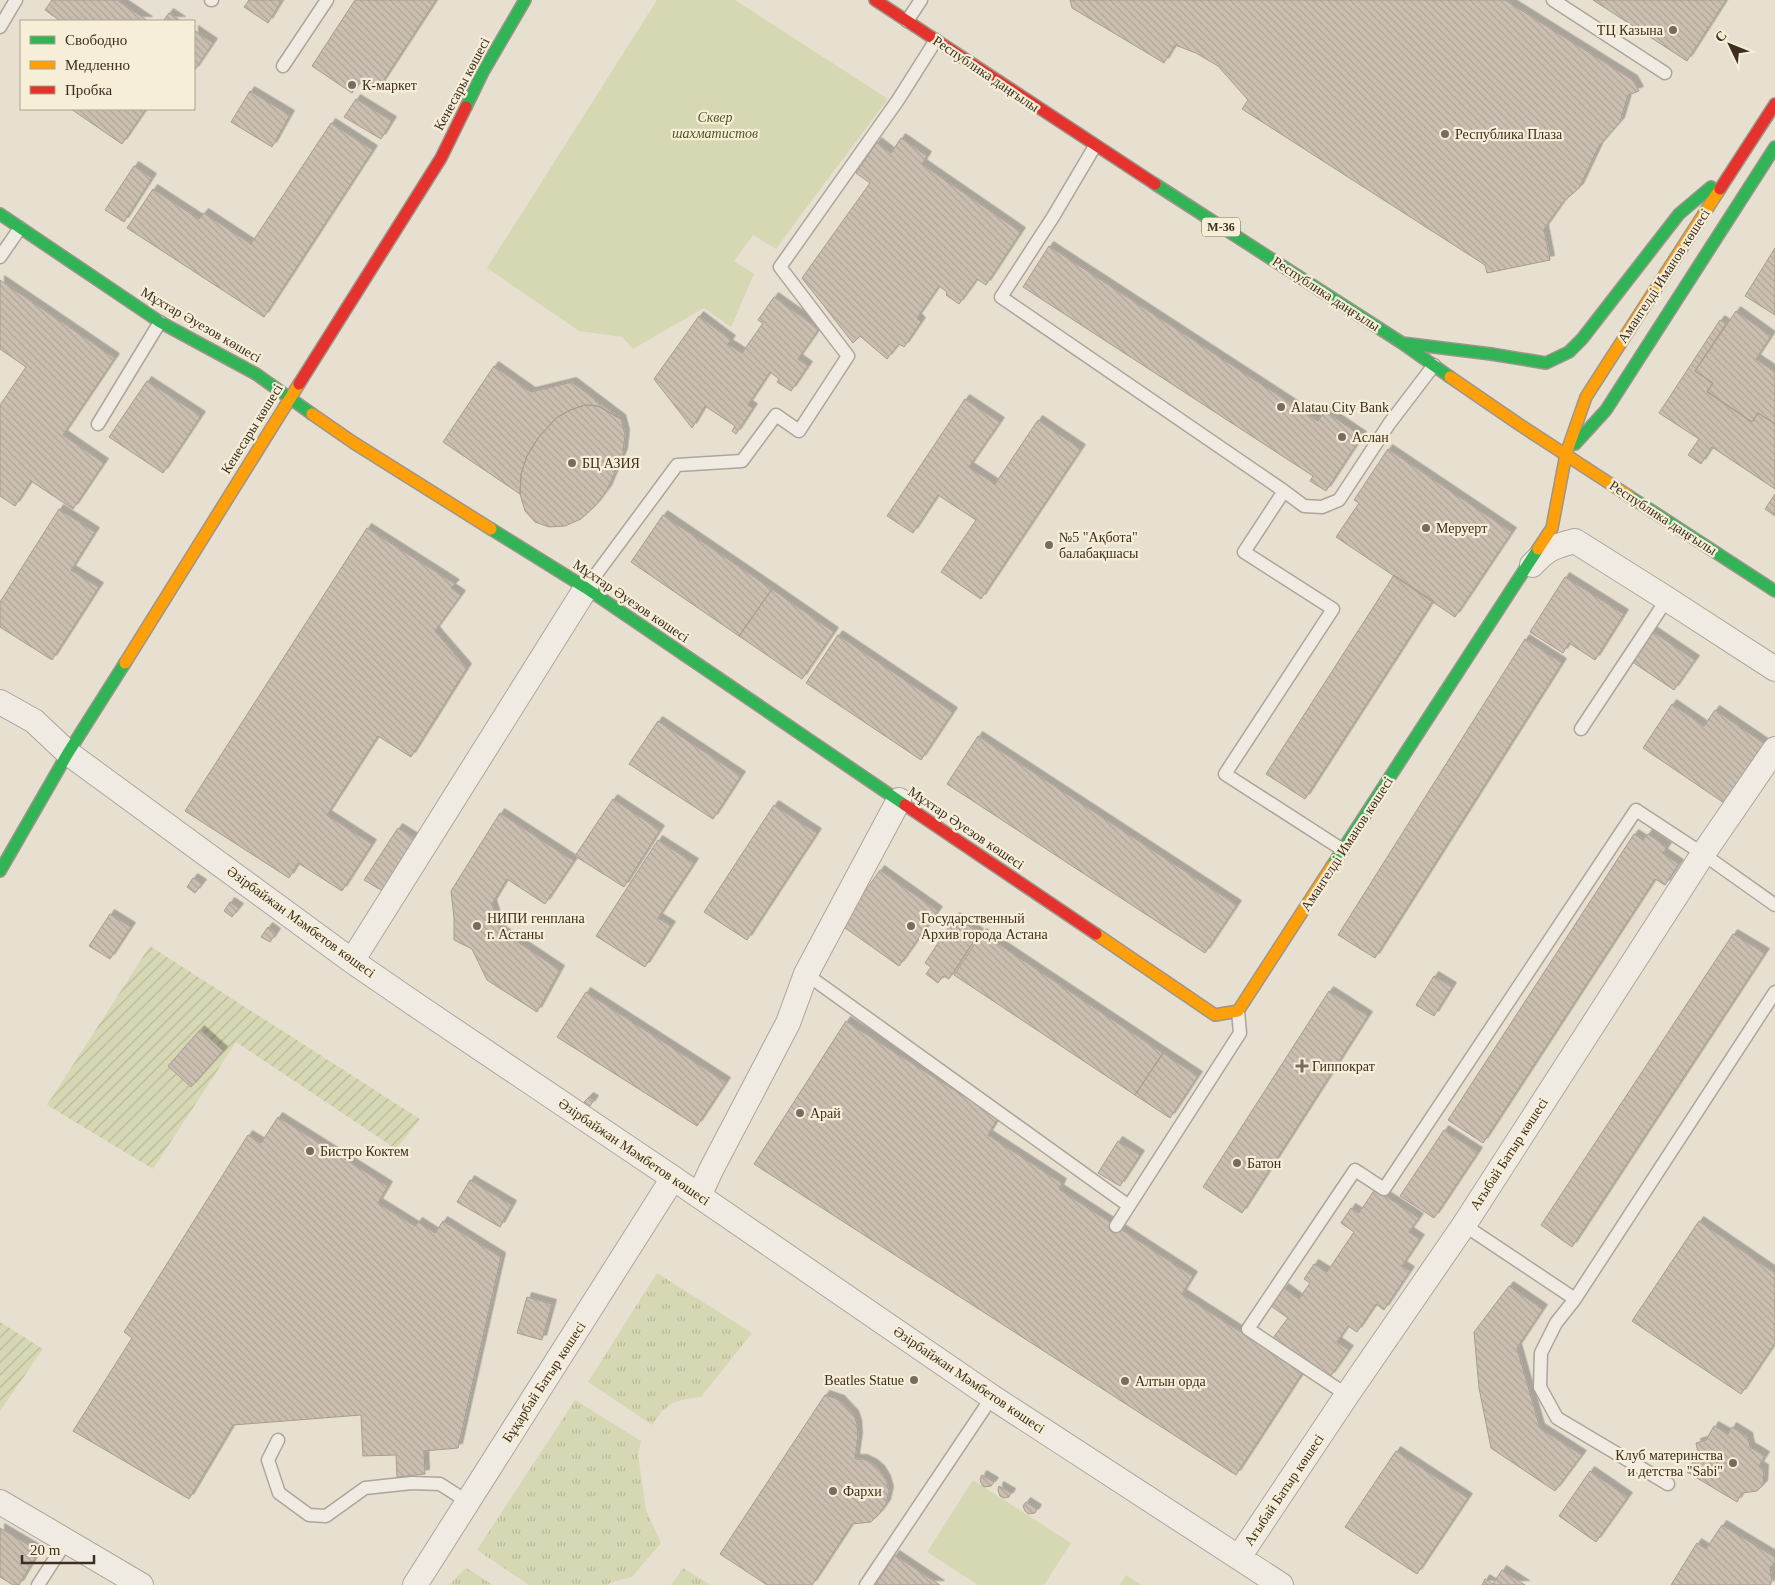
<svg xmlns="http://www.w3.org/2000/svg" width="1775" height="1585" font-family="'Times New Roman',serif">
  <style>
    .grass { fill: url(#grass-tufts) }
    .park { fill: #d6d7b3 }
    .garden { fill: url(#garden-furrows) }
    .building { fill: url(#building-back-hatch); stroke: #a89c90; filter: url(#shadow) }
    .lines { fill: none; stroke-linecap: round; stroke-linejoin: round }
    .lane-casing { stroke: #ada599; stroke-width: 15 }
    .street-casing { stroke: #ada599; stroke-width: 26 }
    .fast-casing { stroke: #9c958a; stroke-width: 14 }
    .slow-casing { stroke: #9c958a; stroke-width: 14 }
    .jam-casing { stroke: #9c958a; stroke-width: 14 }
    .lane { stroke: #efebe3; stroke-width: 12 }
    .street { stroke: #efebe3; stroke-width: 24 }
    .fast { stroke: #30b455; stroke-width: 11 }
    .slow { stroke: #ff9f0a; stroke-width: 11 }
    .jam { stroke: #e5322d; stroke-width: 11 }
    .poi-dot { fill: #786c5e; stroke: #f7eed8; stroke-width: 2 }
    .labels { text-anchor: middle; dominant-baseline: central; stroke-width: 4.5; stroke-linejoin: round; paint-order: stroke }
    .shield { fill: #f7eed8; stroke: #756857; stroke-width: 1 }
    .shield-label { font-size: 12px; font-weight: bold; fill: #3d2e20 }
    .poi-label { font-size: 14px; fill: #3d2e20; stroke: #f7eed8; text-anchor: start }
    .street-label { font-size: 14px; fill: #3d2e20; stroke: #f7eed8 }
    .park-label { font-size: 14px; font-style: italic; fill: #4d5a26; stroke: #f7eed8 }
  </style>
  <defs>
    <pattern id="grass-tufts" width="24" height="20" patternUnits="userSpaceOnUse" patternTransform="scale(1.25)"><rect width="24" height="20" fill="#d6d7b3"/><path d="M3 7l-1-3M5 7V3M7 7l1-3M15 17l-1-3M17 17v-4M19 17l1-3" fill="none" stroke="#b9b99a"/></pattern>
    <pattern id="garden-furrows" width="10" height="10" patternUnits="userSpaceOnUse" patternTransform="scale(1.25)"><rect width="10" height="10" fill="#d6d7b3"/><path d="M-1 1l2-2M0 10L10 0M9 11l2-2" fill="none" stroke="#b9b99a"/></pattern>
    <pattern id="building-back-hatch" width="6" height="6" patternUnits="userSpaceOnUse" patternTransform="scale(1.25)"><rect width="6" height="6" fill="#cbbfb2"/><path d="M-1 5l2 2M0 0l6 6M5-1l2 2" fill="none" stroke="#afa499"/></pattern>
    <filter id="shadow"><feDropShadow dx="4.5" dy="-4.5" stdDeviation="0" flood-color="#0004"/></filter>
  </defs>
  <rect width="100%" height="100%" fill="#e7e0d1"/>
  <path class="grass" d="M 657,1273 L 752,1333 L 701,1397 C 672,1401 669,1401 652,1425 L 588,1382 Z
    M 575,1400 L 641,1441 L 638,1454 L 646,1510 L 661,1543 L 632,1577 L 616,1581 L 606,1585 L 529,1585 L 477,1550 Z
    M 466,1568 L 493,1585 L 449,1585 Z
    M 683,1568 L 711,1585 L 671,1585 Z"/>
  <path class="park" d="M 657,0 L 735,0 L 888,99 L 800,216 L 776,249 L 753,235 L 734,261 L 754,274 L 731,327 L 704,308 L 633,349 L 622,337 L 579,331 L 487,268 Z
    M 973,1480 L 1071,1543 L 1044,1585 L 978,1585 L 927,1552 Z
    M 1126,1575 L 1142,1585 L 1120,1585 Z"/>
  <path class="garden" d="M 150,946 L 420,1119 L 396,1149 L 236,1042 L 153,1169 L 47,1105 Z
    M 0,1322 L 43,1349 L 0,1411 Z"/>
  <path class="building" d="M 52,0 L 117,0 L 148,21 L 58,21 L 59,20 L 45,10 Z
    M 249,0 L 282,0 L 268,23 L 244,7 Z
    M 355,0 L 436,0 L 378,89 L 361,79 L 352,93 L 312,66 Z
    M 1070,0 L 1505,0 L 1633,80 L 1639,91 L 1628,95 L 1620,122 L 1599,146 L 1579,188 L 1563,202 L 1544,229 L 1550,260 L 1487,273 L 1485,265 L 1242,109 L 1248,100 L 1218,66 L 1196,53 L 1175,45 L 1164,63 L 1072,8 Z
    M 1593,0 L 1726,0 L 1687,61 Z
    M 169,13 L 181,21 L 163,21 Z
    M 194,30 L 213,43 L 194,71 Z
    M 250,91 L 290,115 L 272,147 L 231,122 Z
    M 356,99 L 392,121 L 381,139 L 344,117 Z
    M 71,109 L 146,109 L 122,144 Z
    M 331,123 L 373,150 L 264,317 L 127,228 L 153,189 L 199,219 L 204,213 L 251,244 Z
    M 901,138 L 927,156 L 922,164 L 1021,232 L 986,285 L 977,279 L 959,304 L 946,295 L 947,292 L 939,286 L 917,318 L 921,322 L 904,347 L 899,344 L 887,359 L 860,336 L 853,343 L 802,278 L 870,183 L 856,173 L 877,142 L 891,153 Z
    M 134,166 L 152,178 L 124,222 L 105,210 Z
    M 1049,246 L 1318,421 L 1325,411 L 1362,436 L 1326,491 L 1310,481 L 1313,476 L 1023,287 Z
    M 1775,248 L 1775,315 L 1745,296 Z
    M 0,280 L 115,358 L 63,435 L 104,463 L 73,509 L 31,481 L 15,506 L 0,496 L 0,405 L 26,367 L 0,349 Z
    M 774,297 L 819,329 L 798,359 L 808,366 L 791,391 L 777,382 L 779,379 L 770,372 L 748,405 L 753,408 L 736,434 L 732,431 L 735,426 L 705,406 L 692,428 L 654,379 L 699,316 L 731,340 L 728,344 L 742,353 L 763,323 L 758,320 Z
    M 1736,311 L 1771,336 L 1756,359 L 1775,372 L 1775,424 L 1758,413 L 1752,422 L 1707,391 L 1713,383 L 1695,371 Z
    M 1720,320 L 1726,324 L 1695,371 L 1713,383 L 1707,392 L 1752,422 L 1758,413 L 1775,424 L 1775,489 L 1712,447 L 1701,464 L 1688,455 L 1699,439 L 1659,413 Z
    M 494,366 L 531,392 L 572,382 L 621,419 L 598,406 L 585,405 L 570,410 L 556,418 L 538,438 L 527,456 L 521,474 L 520,494 L 443,442 Z
    M 147,381 L 201,416 L 163,473 L 109,437 Z
    M 965,399 L 1000,422 L 969,467 L 995,484 L 1038,420 L 1081,449 L 981,599 L 941,572 L 976,520 L 938,495 L 913,533 L 887,516 Z
    M 585,405 L 598,406 L 621,419 L 625,434 L 623,453 L 607,490 L 595,506 L 581,519 L 565,526 L 549,527 L 535,522 L 525,511 L 520,494 L 521,474 L 527,456 L 538,438 L 556,418 L 570,410 Z
    M 1388,449 L 1512,532 L 1455,617 L 1336,537 L 1359,503 L 1354,500 Z
    M 1775,494 L 1775,516 L 1765,509 Z
    M 59,509 L 95,532 L 71,570 L 99,587 L 52,660 L 0,627 L 0,602 Z
    M 663,515 L 772,589 L 739,636 L 631,562 Z
    M 367,528 L 455,584 L 451,588 L 461,595 L 435,631 L 467,668 L 411,757 L 378,736 L 327,815 L 372,844 L 342,891 L 298,863 L 289,878 L 185,811 Z
    M 1394,575 L 1433,601 L 1305,799 L 1266,774 Z
    M 1565,577 L 1624,614 L 1595,660 L 1569,643 L 1563,653 L 1530,632 Z
    M 772,589 L 834,632 L 802,679 L 739,636 Z
    M 1652,631 L 1695,660 L 1674,690 L 1631,661 Z
    M 838,635 L 953,712 L 921,760 L 806,683 Z
    M 1525,639 L 1562,663 L 1375,958 L 1338,935 Z
    M 1672,704 L 1704,726 L 1715,710 L 1764,743 L 1724,803 L 1643,748 Z
    M 658,721 L 741,776 L 713,819 L 629,764 Z
    M 978,736 L 1237,905 L 1205,953 L 947,784 Z
    M 613,799 L 660,830 L 624,887 L 575,856 Z
    M 774,805 L 817,833 L 747,940 L 704,912 Z
    M 500,813 L 574,861 L 545,904 L 507,879 L 492,904 L 500,930 L 560,970 L 537,1012 L 487,980 L 472,949 L 454,940 L 454,918 L 451,891 Z
    M 398,828 L 419,841 L 386,893 L 364,880 Z
    M 1634,834 L 1643,840 L 1648,834 L 1667,847 L 1663,853 L 1679,864 L 1665,885 L 1655,879 L 1483,1143 L 1448,1120 Z
    M 658,840 L 694,863 L 658,918 L 671,926 L 645,967 L 596,936 Z
    M 880,870 L 938,911 L 899,966 L 841,925 Z
    M 193,878 L 202,884 L 195,893 L 187,887 Z
    M 230,902 L 239,908 L 232,917 L 224,911 Z
    M 110,914 L 131,927 L 110,959 L 89,946 Z
    M 955,917 L 979,933 L 949,979 L 943,976 L 938,983 L 926,974 L 931,967 L 925,963 Z
    M 268,927 L 276,933 L 270,942 L 261,937 Z
    M 982,933 L 1163,1053 L 1135,1095 L 954,975 Z
    M 1733,934 L 1765,953 L 1572,1247 L 1541,1225 Z
    M 1434,976 L 1452,987 L 1434,1016 L 1416,1005 Z
    M 1329,991 L 1368,1016 L 1242,1213 L 1203,1187 Z
    M 586,992 L 726,1082 L 697,1126 L 557,1037 Z
    M 846,1021 L 998,1118 L 988,1135 L 1062,1183 L 1059,1189 L 1193,1276 L 1182,1294 L 1303,1372 L 1236,1475 L 754,1164 Z
    M 200,1030 L 223,1051 L 191,1087 L 168,1066 Z
    M 1163,1053 L 1198,1076 L 1170,1118 L 1135,1095 Z
    M 589,1097 L 594,1100 L 590,1106 L 584,1102 Z
    M 278,1117 L 388,1186 L 378,1203 L 415,1226 L 418,1222 L 435,1233 L 443,1221 L 501,1257 L 458,1448 L 424,1451 L 425,1474 L 397,1477 L 396,1455 L 363,1456 L 361,1415 L 233,1425 L 189,1499 L 73,1431 L 132,1338 L 124,1332 L 248,1135 L 261,1143 Z
    M 1444,1130 L 1478,1152 L 1434,1218 L 1400,1196 Z
    M 1118,1141 L 1140,1155 L 1120,1186 L 1098,1173 Z
    M 470,1180 L 512,1205 L 500,1227 L 457,1202 Z
    M 1375,1189 L 1419,1218 L 1409,1232 L 1420,1239 L 1402,1266 L 1410,1271 L 1384,1310 L 1376,1304 L 1357,1332 L 1348,1326 L 1337,1342 L 1349,1350 L 1330,1377 L 1273,1338 L 1288,1318 L 1271,1306 L 1284,1288 L 1299,1299 L 1310,1283 L 1304,1279 L 1314,1264 L 1327,1272 L 1354,1232 L 1341,1223 L 1351,1208 L 1359,1213 Z
    M 1699,1221 L 1775,1273 L 1775,1343 L 1741,1394 L 1632,1321 Z
    M 1509,1286 L 1543,1309 L 1517,1348 L 1540,1428 L 1582,1455 L 1555,1491 L 1491,1448 L 1479,1388 L 1474,1332 Z
    M 527,1297 L 552,1304 L 542,1340 L 517,1333 Z
    M 825,1395 L 840,1400 L 854,1415 L 857,1424 L 858,1437 L 855,1459 L 863,1459 L 873,1464 L 880,1470 L 886,1480 L 889,1491 L 886,1504 L 879,1514 L 871,1522 L 852,1524 L 812,1585 L 767,1585 L 720,1554 Z
    M 1714,1426 L 1728,1434 L 1732,1427 L 1748,1437 L 1750,1447 L 1765,1456 L 1759,1466 L 1764,1469 L 1763,1485 L 1757,1491 L 1742,1493 L 1737,1502 L 1687,1472 L 1698,1453 L 1696,1443 L 1706,1440 Z
    M 1396,1451 L 1468,1498 L 1417,1574 L 1345,1527 Z
    M 1590,1471 L 1628,1497 L 1596,1542 L 1559,1516 Z
    M 982,1475 L 994,1482 L 991,1486 L 984,1487 L 981,1483 L 980,1479 Z
    M 999,1486 L 1011,1493 L 1009,1497 L 1004,1498 L 1000,1496 L 998,1490 Z
    M 1026,1502 L 1037,1509 L 1035,1513 L 1028,1514 L 1025,1511 L 1023,1506 Z
    M 1722,1525 L 1775,1557 L 1775,1562 L 1770,1568 L 1772,1581 L 1770,1585 L 1671,1585 L 1697,1543 L 1706,1549 Z
    M 0,1528 L 39,1551 L 19,1585 L 13,1585 L 0,1577 Z
    M 895,1555 L 940,1585 L 875,1585 Z
    M 1502,1570 L 1525,1585 L 1482,1585 L 1485,1579 L 1493,1584 Z"/>
  <g class="lines">
    <g class="lane-casing">
      <path id="lane" d="M 211,0 L 212,0
        M 1553,0 L 1665,73
        M 907,21 L 921,0
        M 0,27 L 16,0
        M 283,66 L 327,0
        M 1095,146 L 1053,217 L 1001,297 L 1284,491
        M 0,257 L 20,228
        M 98,424 L 160,322
        M 586,588 L 677,465 L 742,461 L 776,415 L 799,431 L 848,356 L 780,267 L 898,100 L 936,40
        M 1581,729 L 1667,599
        M 1343,850 L 1225,774 L 1333,609 L 1244,552 L 1284,491 L 1304,506 L 1322,507 L 1339,500 L 1389,424 L 1434,365
        M 806,974 L 1129,1206
        M 1464,1225 L 1575,1299 L 1775,992
        M 1116,1226 L 1240,1033 L 1238,1011
        M 1575,1299 L 1556,1323 L 1541,1353 L 1540,1387 L 1557,1418 L 1668,1484
        M 1347,1395 L 1248,1329 L 1355,1170 L 1384,1189 L 1636,810 L 1703,854 L 1775,905
        M 278,1440 L 268,1460 L 279,1493 L 309,1515 L 326,1516 L 365,1488 L 412,1483 L 440,1484 L 468,1502
        M 38,1585 L 67,1540
        M 866,1585 L 992,1397"/>
    </g>
    <g class="street-casing">
      <path id="street" d="M 1532,565 C 1547,549 1554,546 1575,541 L 1667,599 L 1775,669
        M 0,702 L 34,721 L 68,753 L 352,961 L 419,1007 L 673,1178 L 992,1397 L 1281,1585
        M 352,961 L 586,588
        M 699,1196 L 711,1170 L 788,1023 L 806,974 L 899,800
        M 0,1502 L 141,1585
        M 1239,1557 L 1347,1395 L 1464,1225 L 1703,854 L 1775,749
        M 415,1585 L 673,1178"/>
    </g>
    <g class="fast-casing">
      <path id="fast" d="M 466,107 L 483,72 L 525,0
        M 1155,184 L 1402,343 L 1450,377
        M 0,214 L 160,322 L 256,374 L 312,414
        M 1402,343 L 1491,354 L 1546,363 L 1569,352 L 1582,339 L 1679,214 L 1711,187
        M 1575,444 L 1606,410 L 1775,147
        M 1629,496 L 1775,591
        M 491,529 L 586,588 L 905,805
        M 1332,866 L 1538,549
        M 0,871 L 68,753 L 125,663"/>
    </g>
    <g class="slow-casing">
      <path id="slow" d="M 1450,377 L 1520,425 L 1629,496
        M 312,414 L 354,443 L 491,529
        M 1538,549 L 1552,528 L 1566,454 L 1586,397 L 1720,189
        M 125,663 L 299,384
        M 1096,934 L 1215,1015 L 1238,1011 L 1332,866"/>
    </g>
    <g class="jam-casing">
      <path id="jam" d="M 875,0 L 1155,184
        M 1720,189 L 1775,104
        M 299,384 L 441,158 L 466,107
        M 905,805 L 1096,934"/>
    </g>
    <use href="#lane" class="lane"/>
    <use href="#street" class="street"/>
    <use href="#fast" class="fast"/>
    <use href="#slow" class="slow"/>
    <use href="#jam" class="jam"/>
  </g>
  <g class="poi-dot">
    <circle cx="1673" cy="30" r="5"/>
    <circle cx="352" cy="85" r="5"/>
    <circle cx="1445" cy="134" r="5"/>
    <circle cx="1281" cy="407" r="5"/>
    <circle cx="1342" cy="437" r="5"/>
    <circle cx="572" cy="463" r="5"/>
    <circle cx="1426" cy="528" r="5"/>
    <circle cx="1049" cy="545" r="5"/>
    <circle cx="477" cy="926" r="5"/>
    <circle cx="911" cy="926" r="5"/>
    <path d="M1299.5 1058.5h5v5h5v5h-5v5h-5v-5h-5v-5h5z"/>
    <circle cx="800" cy="1113" r="5"/>
    <circle cx="310" cy="1151" r="5"/>
    <circle cx="1237" cy="1163" r="5"/>
    <circle cx="914" cy="1380" r="5"/>
    <circle cx="1125" cy="1381" r="5"/>
    <circle cx="1733" cy="1463" r="5"/>
    <circle cx="833" cy="1491" r="5"/>
  </g>
  <g class="labels">
    <rect class="shield" x="1202" y="217.5" width="38" height="19" rx="4"/>
    <g class="shield-label">
      <text x="1221" y="227">M-36</text>
    </g>
    <g class="poi-label">
      <text x="1663" y="30" text-anchor="end">ТЦ Казына</text>
      <text x="362" y="85">К-маркет</text>
      <text x="1455" y="134">Республика Плаза</text>
      <text x="1291" y="407">Alatau City Bank</text>
      <text x="1352" y="437">Аслан</text>
      <text x="582" y="463">БЦ АЗИЯ</text>
      <text x="1436" y="528">Меруерт</text>
      <text x="1059" y="537">№5 "Ақбота"<tspan x="1059" dy="16">балабақшасы</tspan></text>
      <text x="487" y="918">НИПИ генплана<tspan x="487" dy="16">г. Астаны</tspan></text>
      <text x="921" y="918">Государственный<tspan x="921" dy="16">Архив города Астана</tspan></text>
      <text x="1312" y="1066">Гиппократ</text>
      <text x="810" y="1113">Арай</text>
      <text x="320" y="1151">Бистро Коктем</text>
      <text x="1247" y="1163">Батон</text>
      <text x="904" y="1380" text-anchor="end">Beatles Statue</text>
      <text x="1135" y="1381">Алтын орда</text>
      <text x="1723" y="1455" text-anchor="end">Клуб материнства<tspan x="1723" dy="16">и детства "Sabi"</tspan></text>
      <text x="843" y="1491">Фархи</text>
    </g>
    <g class="street-label">
      <text transform="translate(986 74) rotate(34)">Республика даңғылы</text>
      <text transform="translate(462 84) rotate(-62)">Кенесары көшесі</text>
      <text transform="translate(1664 276) rotate(-57)">Амангелді Иманов көшесі</text>
      <text transform="translate(1326 294) rotate(33)">Республика даңғылы</text>
      <text transform="translate(201 325) rotate(30)">Мұхтар Әуезов көшесі</text>
      <text transform="translate(252 429) rotate(-58)">Кенесары көшесі</text>
      <text transform="translate(1663 518) rotate(33)">Республика даңғылы</text>
      <text transform="translate(631 601) rotate(34)">Мұхтар Әуезов көшесі</text>
      <text transform="translate(966 828) rotate(34)">Мұхтар Әуезов көшесі</text>
      <text transform="translate(1347 844) rotate(-57)">Амангелді Иманов көшесі</text>
      <text transform="translate(301 922) rotate(36)">Әзірбайжан Мәмбетов көшесі</text>
      <text transform="translate(634 1152) rotate(34)">Әзірбайжан Мәмбетов көшесі</text>
      <text transform="translate(1509 1154) rotate(-57)">Ағыбай Батыр көшесі</text>
      <text transform="translate(969 1380) rotate(34)">Әзірбайжан Мәмбетов көшесі</text>
      <text transform="translate(544 1382) rotate(-57)">Бұқарбай Батыр көшесі</text>
      <text transform="translate(1284 1490) rotate(-56)">Ағыбай Батыр көшесі</text>
    </g>
    <g class="park-label">
      <text x="715" y="117">Сквер<tspan x="715" dy="16">шахматистов</tspan></text>
    </g>
  </g>
  <rect x="20" y="20" width="175" height="90" fill="#f7eed8" stroke="#ada18e"/>
  <rect x="30" y="36" width="25" height="8" fill="#30b455" stroke="#ada18e"/>
  <text x="65" y="45" font-size="15" fill="#3d2e20">Свободно</text>
  <rect x="30" y="61" width="25" height="8" fill="#ff9f0a" stroke="#ada18e"/>
  <text x="65" y="70" font-size="15" fill="#3d2e20">Медленно</text>
  <rect x="30" y="86" width="25" height="8" fill="#e5322d" stroke="#ada18e"/>
  <text x="65" y="95" font-size="15" fill="#3d2e20">Пробка</text>
  <g transform="translate(1730 45) rotate(313)" stroke="#f7eed8" stroke-width="4" paint-order="stroke">
  <path d="M0-4L9 19L0 12L-9 19Z" fill="#3d2e20"/>
  <text y="-8" font-size="14" font-weight="bold" text-anchor="middle" fill="#3d2e20">С</text>
  </g>
  <path d="M22 1555v8h72v-8" fill="none" stroke="#3d2e20" stroke-width="2.5"/>
  <text x="30" y="1555" font-size="15" fill="#3d2e20" stroke="#f7eed8" stroke-width="4" paint-order="stroke">20 m</text>
</svg>
